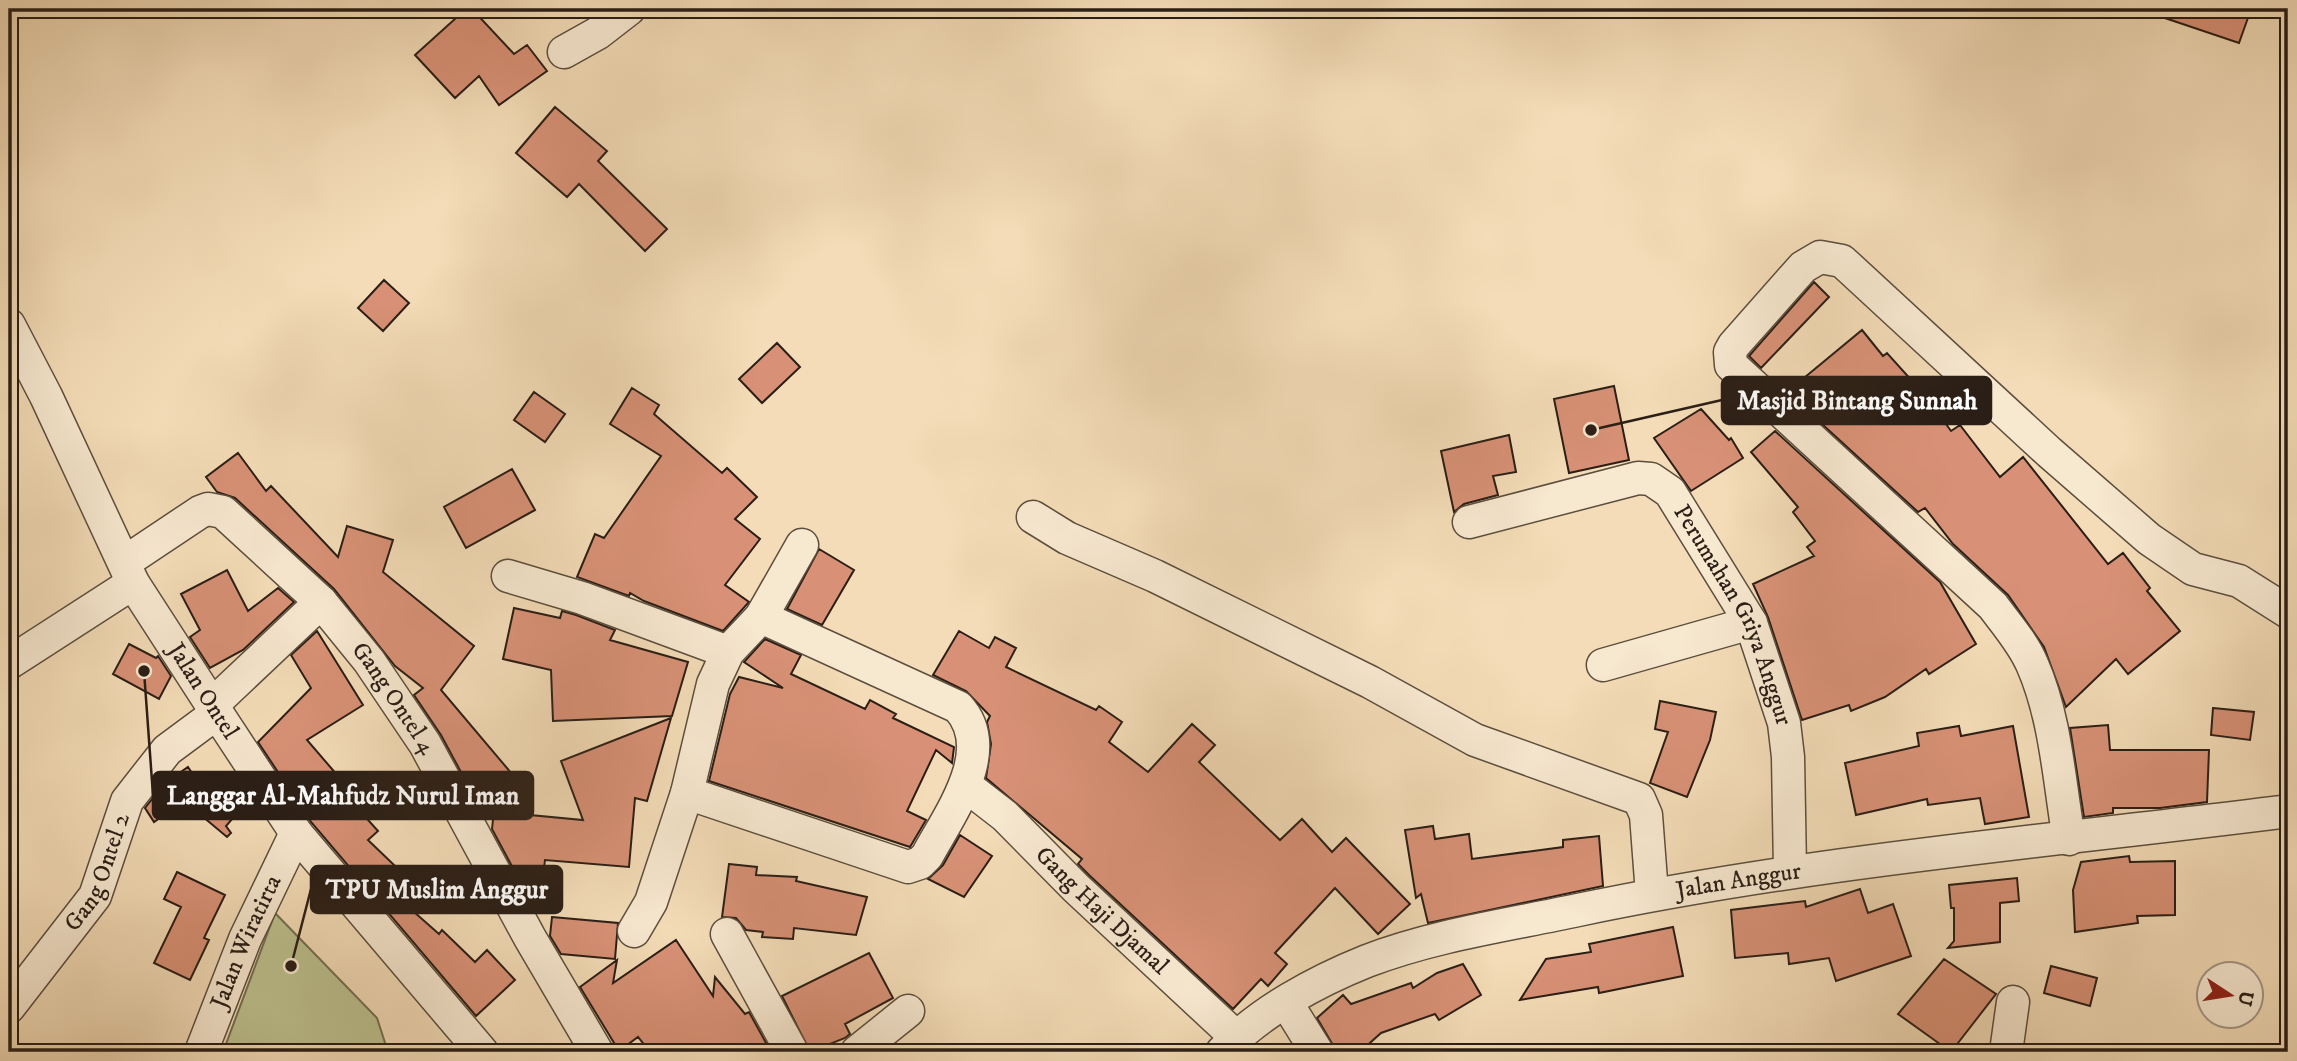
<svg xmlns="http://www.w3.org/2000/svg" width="2297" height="1061" font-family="'IM FELL DW Pica',serif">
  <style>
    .green { fill: #bcc08e; stroke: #736f52; stroke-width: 2 }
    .building { fill: #d89176; stroke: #2a1e16; stroke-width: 2 }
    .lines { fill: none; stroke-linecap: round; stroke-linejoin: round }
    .minor-casing { stroke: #5c4e3e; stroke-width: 35 }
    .minor { stroke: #f7e8d0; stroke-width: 32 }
    .labels { text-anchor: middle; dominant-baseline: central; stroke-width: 5; stroke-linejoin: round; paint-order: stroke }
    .street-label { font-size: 24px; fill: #2a1e16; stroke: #f7e8d0 }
    .leader { fill: none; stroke: #2a1e16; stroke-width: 2.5 }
    .callout-dot { fill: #2a1e16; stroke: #f7e8d0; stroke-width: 2.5 }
    .callout { fill: #2a1e16; stroke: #2a1e16; stroke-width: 2.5 }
    .callout-label { font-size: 26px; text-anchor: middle; font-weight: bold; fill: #fff }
  </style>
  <rect width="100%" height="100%" fill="#f3dcb7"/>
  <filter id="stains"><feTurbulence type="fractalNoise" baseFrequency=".00286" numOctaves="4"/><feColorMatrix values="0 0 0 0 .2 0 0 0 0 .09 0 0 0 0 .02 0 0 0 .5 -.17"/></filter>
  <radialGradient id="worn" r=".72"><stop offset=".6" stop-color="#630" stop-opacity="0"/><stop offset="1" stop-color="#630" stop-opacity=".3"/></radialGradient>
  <path class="green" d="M 275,913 L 377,1018 L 388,1052 L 223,1052 Z"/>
  <path class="building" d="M 466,9 L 472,9 L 514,54 L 527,45 L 547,71 L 499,105 L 479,76 L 455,98 L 415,55 Z
    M 2151,9 L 2231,9 L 2249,15 L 2239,43 L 2150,13 Z
    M 555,107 L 607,151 L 598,161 L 667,229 L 645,251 L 579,184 L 567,197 L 516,153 Z
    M 384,280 L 409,303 L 383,331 L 358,308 Z
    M 1814,282 L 1829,297 L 1761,368 L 1749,356 Z
    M 1862,330 L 1883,356 L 1887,353 L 1913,382 L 1915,381 L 1951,431 L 1960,425 L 2000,477 L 2023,457 L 2108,564 L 2123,553 L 2150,588 L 2147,591 L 2180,631 L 2128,674 L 2116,659 L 2066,707 L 2044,647 L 2008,595 L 1953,544 L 1925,508 L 1918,512 L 1787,392 Z
    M 777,343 L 800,367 L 762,403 L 739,379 Z
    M 1614,386 L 1629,460 L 1569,473 L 1554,399 Z
    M 632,388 L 659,405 L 654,414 L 722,473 L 727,468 L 757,497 L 735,519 L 760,539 L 725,585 L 749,602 L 723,631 L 644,601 L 630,593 L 629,596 L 577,577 L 595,534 L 604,538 L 661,456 L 610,424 Z
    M 534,392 L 565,414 L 545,442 L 514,420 Z
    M 1701,409 L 1729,440 L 1731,438 L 1743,458 L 1691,491 L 1654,438 Z
    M 1775,431 L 1940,582 L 1976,644 L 1929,674 L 1926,669 L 1885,697 L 1851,711 L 1849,705 L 1802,720 L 1768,617 L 1753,584 L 1814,556 L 1807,547 L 1815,541 L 1793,512 L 1798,507 L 1751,452 Z
    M 1509,435 L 1516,472 L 1493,476 L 1498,495 L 1464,504 L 1454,512 L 1441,451 Z
    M 238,453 L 266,491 L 271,486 L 338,557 L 347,526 L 393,540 L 383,572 L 474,646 L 441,690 L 523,787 L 520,814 L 583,820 L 561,761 L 671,718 L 647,801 L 635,798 L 629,867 L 545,860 L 540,900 L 529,898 L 492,829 L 497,783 L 476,800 L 441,735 L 414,695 L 423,688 L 395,666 L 334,589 L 235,498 L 217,492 L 206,477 Z
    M 512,469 L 535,510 L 466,548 L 444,507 Z
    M 819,549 L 854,570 L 822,625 L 787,609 Z
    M 227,570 L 248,611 L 278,588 L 294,602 L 243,650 L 210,668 L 190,637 L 200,630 L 181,594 Z
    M 514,608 L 560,618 L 562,611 L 576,615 L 615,630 L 610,640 L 688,662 L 672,716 L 553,721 L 551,670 L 503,659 Z
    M 317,631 L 363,705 L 307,740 L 338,776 L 333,781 L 378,831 L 368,840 L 419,889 L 405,904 L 439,934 L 442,930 L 475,962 L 487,950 L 515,980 L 476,1016 L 311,822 L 258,742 L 311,688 L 291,655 Z
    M 959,631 L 989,648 L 995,637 L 1016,648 L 1006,667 L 1096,710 L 1099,706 L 1122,722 L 1109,742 L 1148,772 L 1192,724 L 1215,745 L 1199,762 L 1280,840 L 1302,819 L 1332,852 L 1346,838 L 1410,904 L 1378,934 L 1335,888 L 1275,953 L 1287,964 L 1268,986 L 1261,979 L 1233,1009 L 1089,875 L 1078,864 L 1082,859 L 986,778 L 991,744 L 987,722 L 990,716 L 966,691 L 933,675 Z
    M 765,639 L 801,655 L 791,674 L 865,709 L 870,700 L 896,714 L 893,718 L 954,747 L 952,763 L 936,750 L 907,811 L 926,820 L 910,847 L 709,781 L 730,694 L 739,677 L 783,688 L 744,662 Z
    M 129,644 L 156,658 L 158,656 L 171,676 L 159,699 L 113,674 Z
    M 1660,701 L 1716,712 L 1710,740 L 1687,797 L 1650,783 L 1668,732 L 1655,729 Z
    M 2213,708 L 2254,712 L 2250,740 L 2211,735 Z
    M 2108,725 L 2110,750 L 2209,750 L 2207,802 L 2160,808 L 2113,808 L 2113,813 L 2084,817 L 2070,728 Z
    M 1959,726 L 1961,736 L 2013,726 L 2029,817 L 1985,824 L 1980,798 L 1928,805 L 1927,799 L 1856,815 L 1845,763 L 1919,746 L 1917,733 Z
    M 188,767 L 212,803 L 219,794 L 239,811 L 226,826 L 231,833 L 227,837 L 184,801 L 154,822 L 145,808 L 164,784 Z
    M 1433,826 L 1435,839 L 1469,834 L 1472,859 L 1563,847 L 1563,840 L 1599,836 L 1603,886 L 1428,923 L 1421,894 L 1416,898 L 1405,830 Z
    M 960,835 L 992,856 L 964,897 L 928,879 L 943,865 Z
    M 2129,856 L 2130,862 L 2175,861 L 2175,915 L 2137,916 L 2138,923 L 2075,932 L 2073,890 L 2081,862 Z
    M 729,864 L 757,867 L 756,875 L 797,877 L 796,881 L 867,897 L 856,935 L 794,928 L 793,939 L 762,937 L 763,932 L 746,930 L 736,918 L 722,917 Z
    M 177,872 L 225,895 L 204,938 L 209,940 L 190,980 L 154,963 L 181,907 L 164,899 Z
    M 2017,878 L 2019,901 L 2000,903 L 2000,942 L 1948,948 L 1954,941 L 1954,908 L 1951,908 L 1949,885 Z
    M 1860,889 L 1868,913 L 1893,904 L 1911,956 L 1836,981 L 1829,958 L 1789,964 L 1788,953 L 1735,958 L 1731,910 L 1805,901 L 1806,907 Z
    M 552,917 L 618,923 L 615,959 L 561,954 L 550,936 Z
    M 1673,927 L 1683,976 L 1599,993 L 1598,987 L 1520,1000 L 1546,959 L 1591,952 L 1589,944 Z
    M 676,940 L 713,996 L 715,977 L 745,1014 L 749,1012 L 771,1052 L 650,1052 L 638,1037 L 619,1051 L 580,987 L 617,960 L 613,983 Z
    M 869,953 L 893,998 L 845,1024 L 850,1034 L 845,1038 L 810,1052 L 782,996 Z
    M 1944,959 L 1996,994 L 1951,1052 L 1898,1014 Z
    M 1463,964 L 1481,995 L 1439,1020 L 1435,1014 L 1381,1033 L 1360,1052 L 1337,1052 L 1317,1018 L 1343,995 L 1351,1004 L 1411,983 L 1413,988 L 1437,973 Z
    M 2051,966 L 2097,978 L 2090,1006 L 2044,993 Z"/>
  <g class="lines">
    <g class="minor-casing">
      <g id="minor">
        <path d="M 564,52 L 598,33 L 629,9"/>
        <path id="s1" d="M 9,325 L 46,396 L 133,583 L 217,713 L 296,833 L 482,1052"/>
        <path d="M 1033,517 L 1067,538 L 1155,576 L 1370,682 L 1475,740 L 1639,799 L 1646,815 L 1652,894"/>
        <path id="s2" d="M 1469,522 L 1638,478 L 1651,479 L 1670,492 L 1751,623 L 1784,723 L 1788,757 L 1790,870"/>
        <path id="s3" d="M 125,562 L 200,512 L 208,509 L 223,512 L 321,602 L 369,661 L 425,744 L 530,938 L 597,1052"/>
        <path d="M 508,576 L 582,598 L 728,652"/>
        <path d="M 9,663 L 133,583"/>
        <path d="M 1603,665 L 1751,623"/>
        <path d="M 212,705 L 321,602"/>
        <path id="s4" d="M 965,785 L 1005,816 L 1076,888 L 1236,1037"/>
        <path d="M 687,793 L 908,867 L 920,863 L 927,856 C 949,815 998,750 958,707 L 761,617"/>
        <path d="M 2069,839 C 2059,781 2056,718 2032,664 C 2023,643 2007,625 1993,606 L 1731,365 L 1730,352 L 1734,345 L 1803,267 L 1820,257 L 1842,261 L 2049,452 L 2149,539 L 2193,569 L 2239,581 L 2288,612"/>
        <path d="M 634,931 L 651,902 L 687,793 L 713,684 L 728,652 L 761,617 L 802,545"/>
        <path d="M 727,934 L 792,1052"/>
        <path d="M 1286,1002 L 1317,1052"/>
        <path id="s5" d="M 9,1007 L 95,896 L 127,801 L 167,750 L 217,713"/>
        <path id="s6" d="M 201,1052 L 245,939 L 296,833"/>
        <path d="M 857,1052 L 908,1011"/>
        <path id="s7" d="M 1222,1052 C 1259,1012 1317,981 1367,961 C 1435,935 1508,925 1578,910 C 1812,861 2051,841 2288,811"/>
        <path d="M 2006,1052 L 2013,1002"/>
      </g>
    </g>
    <use href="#minor" class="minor"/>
  </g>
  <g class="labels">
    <g class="street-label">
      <text stroke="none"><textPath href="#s2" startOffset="350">Perumahan Griya Anggur</textPath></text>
      <text stroke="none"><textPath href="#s1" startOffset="415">Jalan Ontel</textPath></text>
      <text stroke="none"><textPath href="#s3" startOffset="368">Gang Ontel 4</textPath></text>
      <text stroke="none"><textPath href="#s5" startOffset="163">Gang Ontel 2</textPath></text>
      <text stroke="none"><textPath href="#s7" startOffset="553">Jalan Anggur</textPath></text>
      <text stroke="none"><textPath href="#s4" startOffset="186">Gang Haji Djamal</textPath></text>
      <text stroke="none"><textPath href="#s6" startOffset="119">Jalan Wiratirta</textPath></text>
    </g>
  </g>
  <path class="leader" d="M1591 430L1722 400M144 671L153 795M291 966L311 889"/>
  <g class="callout-dot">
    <circle cx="1591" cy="430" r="7"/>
    <circle cx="144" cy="671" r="7"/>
    <circle cx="291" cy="966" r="7"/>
  </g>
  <g class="callout">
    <rect x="1722" y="377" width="269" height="47" rx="7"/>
    <rect x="153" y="772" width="380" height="47" rx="7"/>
    <rect x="311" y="866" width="251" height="47" rx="7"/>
  </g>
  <g class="callout-label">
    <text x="1857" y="409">Masjid Bintang Sunnah</text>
    <text x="343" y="804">Langgar Al-Mahfudz Nurul Iman</text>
    <text x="437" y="898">TPU Muslim Anggur</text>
  </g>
  <rect width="2297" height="1061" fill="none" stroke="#f3dcb7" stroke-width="35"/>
  <rect x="10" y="10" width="2276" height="1040" fill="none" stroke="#2a1e16" stroke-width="3.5"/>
  <rect x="18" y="18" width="2262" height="1026" fill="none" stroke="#2a1e16" stroke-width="2"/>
  <g transform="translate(2230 995) rotate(102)"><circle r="33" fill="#f7e8d0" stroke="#a59786" stroke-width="2"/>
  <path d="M0-5L12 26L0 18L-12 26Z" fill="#8f2418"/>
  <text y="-10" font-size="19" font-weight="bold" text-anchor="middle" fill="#2a1e16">U</text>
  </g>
  <rect width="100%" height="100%" filter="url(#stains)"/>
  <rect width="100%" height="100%" fill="url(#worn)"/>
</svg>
